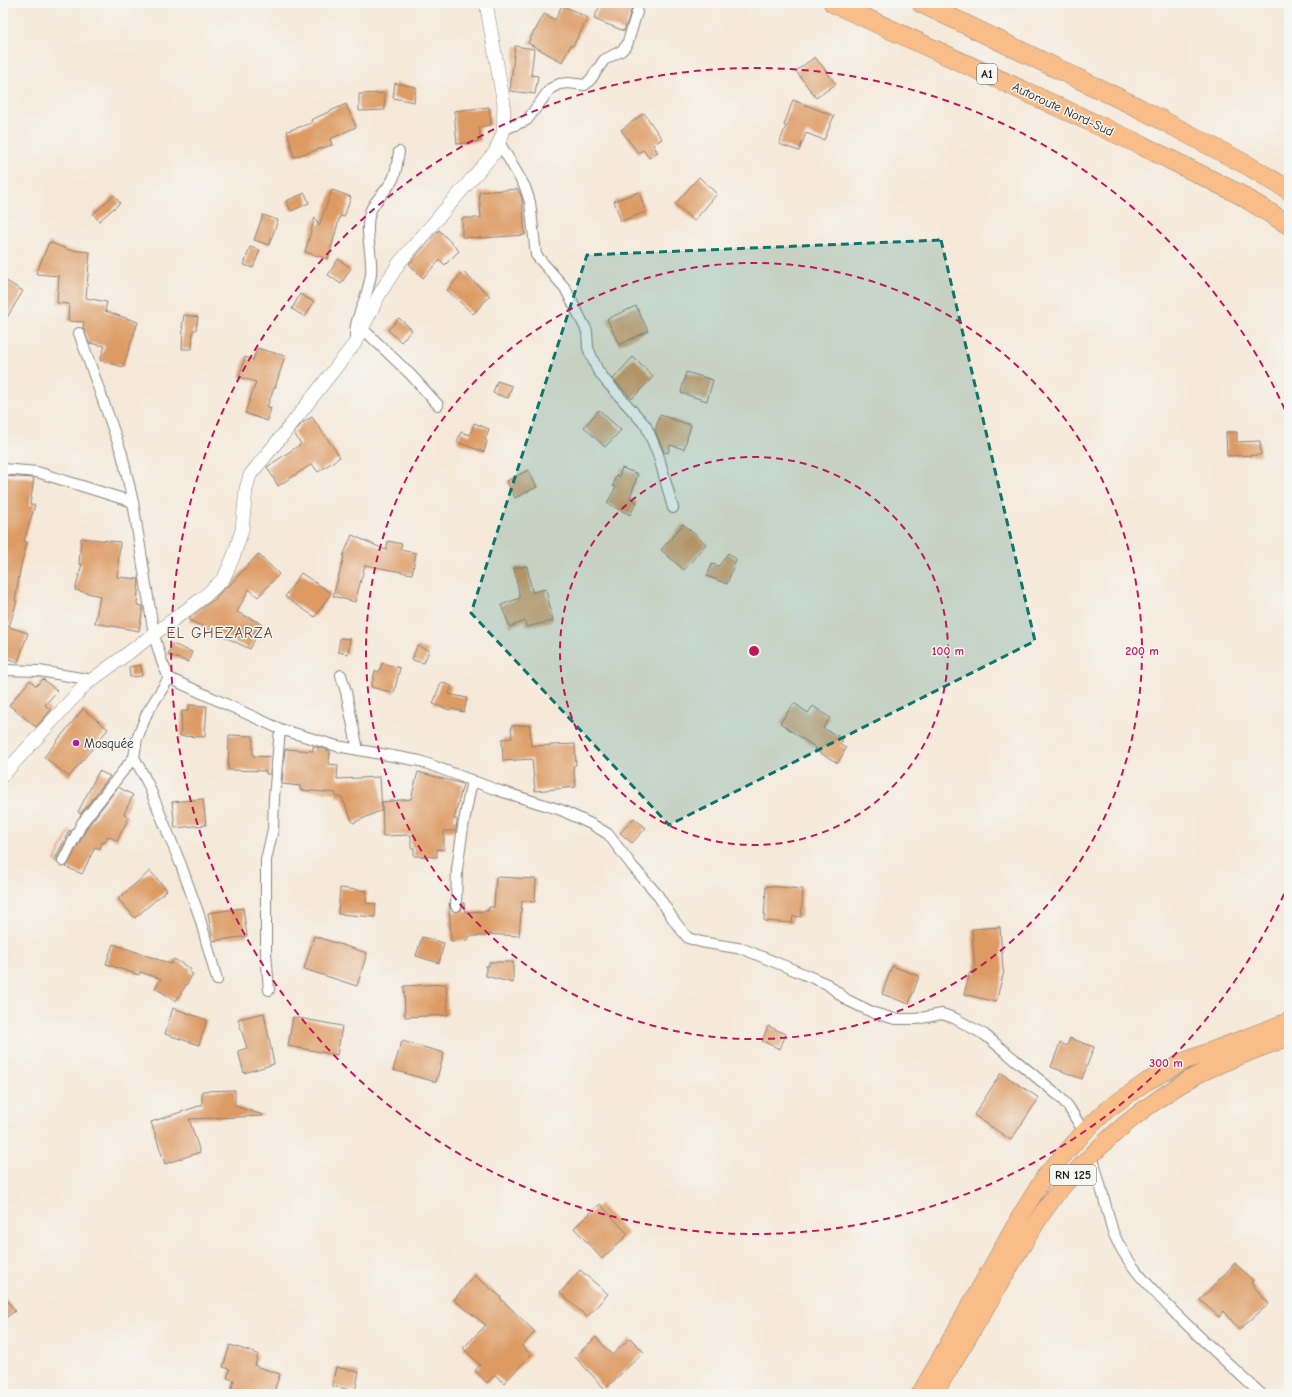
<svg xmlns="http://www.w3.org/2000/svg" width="1292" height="1397" font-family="'Comic Neue',sans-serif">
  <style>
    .building { fill: #dd9a62 }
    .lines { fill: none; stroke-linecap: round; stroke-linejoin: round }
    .minor-casing { stroke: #88827a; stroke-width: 12 }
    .tertiary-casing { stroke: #88827a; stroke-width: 14 }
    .trunk-casing { stroke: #88827a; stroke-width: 18 }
    .motorway-casing { stroke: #88827a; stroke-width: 20 }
    .minor { stroke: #fff; stroke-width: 10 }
    .tertiary { stroke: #fff; stroke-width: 13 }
    .trunk { stroke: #f8bd89; stroke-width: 17 }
    .motorway { stroke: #f8bd89; stroke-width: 19 }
    .marked { fill: #0f766e; fill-opacity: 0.2; stroke: #0f766e; stroke-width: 3; stroke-dasharray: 8 5; stroke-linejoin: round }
    .ring { fill: none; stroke: #c2185b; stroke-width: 2; stroke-dasharray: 7 5 }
    .poi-dot { fill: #b5179e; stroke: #f6f6f2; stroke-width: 1.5 }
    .labels { text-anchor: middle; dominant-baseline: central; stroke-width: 3; stroke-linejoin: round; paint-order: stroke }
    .shield { fill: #f6f6f2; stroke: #5d5d5c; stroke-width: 1 }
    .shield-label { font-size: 12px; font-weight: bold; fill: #1c1c1c }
    .street-label { font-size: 13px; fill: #1c1c1c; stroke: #f6f6f2 }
    .poi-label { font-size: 13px; fill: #1c1c1c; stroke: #f6f6f2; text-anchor: start }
    .quarter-label { font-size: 15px; letter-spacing: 1px; fill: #604834; stroke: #f6f6f2 }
    .centre { fill: #c2185b; stroke: #f6f6f2; stroke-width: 2 }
    .ring-label { font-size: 12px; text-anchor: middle; font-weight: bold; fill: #c2185b; stroke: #f6f6f2; stroke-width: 3; stroke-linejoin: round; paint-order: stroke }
  </style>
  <rect width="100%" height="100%" fill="#f6f6f2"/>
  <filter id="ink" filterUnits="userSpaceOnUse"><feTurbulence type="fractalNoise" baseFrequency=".025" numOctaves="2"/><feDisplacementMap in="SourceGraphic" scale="8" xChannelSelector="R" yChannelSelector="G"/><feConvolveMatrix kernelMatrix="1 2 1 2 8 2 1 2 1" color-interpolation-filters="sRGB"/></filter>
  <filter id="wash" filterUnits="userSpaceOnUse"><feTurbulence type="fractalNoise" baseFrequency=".012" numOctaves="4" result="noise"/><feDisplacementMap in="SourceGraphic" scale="16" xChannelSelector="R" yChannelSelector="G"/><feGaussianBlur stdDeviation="0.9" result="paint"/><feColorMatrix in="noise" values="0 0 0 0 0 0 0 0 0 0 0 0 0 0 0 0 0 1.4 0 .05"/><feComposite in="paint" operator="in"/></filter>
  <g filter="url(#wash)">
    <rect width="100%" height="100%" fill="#f5e8d8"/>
    <g id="blocks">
      <path class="building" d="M 601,3 L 618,3 L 632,8 L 624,31 L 594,19 Z
        M 562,5 L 588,18 L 573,46 L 571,45 L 562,62 L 528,43 L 534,31 L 535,31 L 544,14 L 555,20 Z
        M 515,46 L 534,49 L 531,75 L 538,76 L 535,94 L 510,91 Z
        M 815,57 L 836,84 L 816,98 L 796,71 Z
        M 395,83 L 416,87 L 414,102 L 393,98 Z
        M 384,93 L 385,110 L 359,111 L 359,94 Z
        M 793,100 L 834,116 L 824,140 L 806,133 L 799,151 L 779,144 L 786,126 L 784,125 Z
        M 346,104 L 356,127 L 330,139 L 332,145 L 294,157 L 287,131 L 312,123 L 311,120 Z
        M 489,107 L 491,125 L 479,127 L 481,141 L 457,144 L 454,111 Z
        M 644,113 L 662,139 L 653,145 L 658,152 L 649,158 L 643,150 L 638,153 L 621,130 Z
        M 699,177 L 717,194 L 694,221 L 675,204 Z
        M 518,189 L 522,198 L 525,235 L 483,238 L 462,237 L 462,218 L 481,218 L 479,192 Z
        M 332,190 L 351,197 L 344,217 L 340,216 L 328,259 L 305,252 L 315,217 L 319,226 Z
        M 639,192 L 646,212 L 621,221 L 614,201 Z
        M 305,193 L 309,203 L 291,211 L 286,201 Z
        M 114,195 L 120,203 L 99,221 L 93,214 Z
        M 263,215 L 278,220 L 269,245 L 254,240 Z
        M 439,230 L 459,251 L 445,265 L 440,260 L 423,278 L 409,264 Z
        M 49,242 L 69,250 L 90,252 L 86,298 L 107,302 L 105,311 L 138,322 L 123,367 L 100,360 L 105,346 L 89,343 L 83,328 L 84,322 L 68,321 L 69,304 L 57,303 L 59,276 L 36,274 Z
        M 250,247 L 260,250 L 253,268 L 244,265 Z
        M 338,259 L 351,268 L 341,284 L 328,275 Z
        M 463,272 L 490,296 L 473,314 L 447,290 Z
        M 3,279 L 23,291 L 3,324 Z
        M 300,294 L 314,302 L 305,317 L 292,309 Z
        M 636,306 L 648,331 L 619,345 L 607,319 Z
        M 184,315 L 198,317 L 196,330 L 193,330 L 192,349 L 182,349 L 183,328 L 182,328 Z
        M 399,318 L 412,330 L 401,342 L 388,330 Z
        M 257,348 L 285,356 L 275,388 L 274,388 L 267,407 L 271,408 L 267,421 L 245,413 L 256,382 L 239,377 L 245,357 L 253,360 Z
        M 633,357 L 653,377 L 632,399 L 613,379 Z
        M 686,372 L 713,380 L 707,401 L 681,393 Z
        M 497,381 L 512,386 L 508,398 L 493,393 Z
        M 599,410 L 621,430 L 605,447 L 584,427 Z
        M 660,415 L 691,425 L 684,449 L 670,445 L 668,453 L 664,452 L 655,431 Z
        M 312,417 L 340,457 L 318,472 L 312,464 L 278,486 L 267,467 L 301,444 L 294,433 L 302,423 Z
        M 474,423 L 489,429 L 485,440 L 487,441 L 484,452 L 457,442 L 461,432 L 470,435 Z
        M 1226,432 L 1237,432 L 1237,442 L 1260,441 L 1261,455 L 1227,456 Z
        M 622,468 L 638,474 L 630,498 L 637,502 L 630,515 L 607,503 L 616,487 L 613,486 L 616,475 L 619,477 Z
        M 528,470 L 537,487 L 515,498 L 507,481 Z
        M 3,476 L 34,478 L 30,505 L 35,505 L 24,541 L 27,542 L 20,570 L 15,601 L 17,601 L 9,627 L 28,633 L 18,662 L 3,657 Z
        M 683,524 L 706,544 L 684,570 L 661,550 Z
        M 352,535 L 386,550 L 388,541 L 402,544 L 400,550 L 416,553 L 412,574 L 365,565 L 355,602 L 333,596 L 344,557 L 343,556 Z
        M 81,538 L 120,542 L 117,577 L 139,579 L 137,605 L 143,606 L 143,608 L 139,631 L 95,623 L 100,596 L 75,590 L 82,564 L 79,564 Z
        M 728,553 L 736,559 L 727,584 L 707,576 L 712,564 L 719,566 Z
        M 258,554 L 279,574 L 258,597 L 249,589 L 237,612 L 262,624 L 250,649 L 189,620 L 190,618 L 213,600 L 215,601 L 218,595 L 227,586 L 228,587 Z
        M 527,566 L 532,592 L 546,589 L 553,621 L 526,627 L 525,621 L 510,627 L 501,605 L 520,598 L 514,568 Z
        M 301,573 L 331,593 L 315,617 L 285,597 Z
        M 340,638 L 350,639 L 348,654 L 338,652 Z
        M 172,644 L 192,652 L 188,662 L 168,655 Z
        M 417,646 L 429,650 L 424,663 L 412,660 Z
        M 382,663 L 400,668 L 394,693 L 371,687 L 375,671 L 379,672 Z
        M 141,665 L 142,676 L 130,677 L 129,667 Z
        M 43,679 L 57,691 L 45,705 L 51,710 L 36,727 L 9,705 L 30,680 L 36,686 Z
        M 441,682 L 452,686 L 449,694 L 467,698 L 464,712 L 451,709 L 450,710 L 433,704 Z
        M 794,703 L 808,713 L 813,706 L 830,718 L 823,728 L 843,739 L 840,745 L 846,748 L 838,763 L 815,750 L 816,748 L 780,723 Z
        M 189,705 L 207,706 L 205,737 L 180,736 L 182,711 L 188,711 Z
        M 83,709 L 108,729 L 69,777 L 44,757 Z
        M 530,725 L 531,746 L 575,744 L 576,765 L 573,766 L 576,787 L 535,791 L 532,759 L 503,761 L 502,739 L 512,738 L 511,726 Z
        M 229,735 L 253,736 L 253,756 L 271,757 L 270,774 L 266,774 L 266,771 L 228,770 Z
        M 313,746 L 330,751 L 329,764 L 338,765 L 337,779 L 380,777 L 382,810 L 353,823 L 342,797 L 336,797 L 336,793 L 300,790 L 300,786 L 282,784 L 285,749 L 313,751 Z
        M 99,771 L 110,776 L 81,814 L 78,812 Z
        M 418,772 L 463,784 L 454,819 L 457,819 L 456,831 L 444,831 L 444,850 L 437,849 L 437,857 L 414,856 L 414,848 L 411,848 L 411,835 L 383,836 L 382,802 L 411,799 Z
        M 118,787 L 133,795 L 124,814 L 129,817 L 117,841 L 108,836 L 104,843 L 102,842 L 100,849 L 95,847 L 82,874 L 66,867 L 88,826 Z
        M 203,799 L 206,825 L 175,828 L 172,802 Z
        M 634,818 L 646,828 L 632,843 L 620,833 Z
        M 69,830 L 71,831 L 57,858 L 57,862 L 54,861 Z
        M 150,871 L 167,890 L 135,918 L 118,899 Z
        M 496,877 L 536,879 L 535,902 L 522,901 L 519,936 L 486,934 L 487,936 L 468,936 L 468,940 L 451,941 L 449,903 L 451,909 L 455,912 L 461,910 L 463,903 L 464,903 L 465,912 L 488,911 L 489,907 L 494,907 Z
        M 766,886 L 803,889 L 801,917 L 793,916 L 792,923 L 764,921 Z
        M 340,888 L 367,891 L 366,903 L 376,904 L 375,917 L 338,914 Z
        M 243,908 L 247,936 L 213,941 L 208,913 Z
        M 1000,927 L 1003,970 L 1004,971 L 996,1002 L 964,994 L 970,972 L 975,973 L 972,929 Z
        M 314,936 L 367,953 L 357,986 L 304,969 Z
        M 422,937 L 444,943 L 439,963 L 416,956 Z
        M 113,944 L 171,964 L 174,959 L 191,969 L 189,972 L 193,974 L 176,1001 L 155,988 L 161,979 L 140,972 L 139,975 L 106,964 Z
        M 489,962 L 513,962 L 513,983 L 486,976 L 486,966 L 489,966 Z
        M 892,966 L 919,976 L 909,1004 L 882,994 Z
        M 446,984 L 448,1015 L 405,1017 L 404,986 Z
        M 173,1008 L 207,1020 L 199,1045 L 165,1034 Z
        M 264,1013 L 274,1064 L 244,1073 L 238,1051 L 247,1048 L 238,1019 Z
        M 293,1017 L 342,1026 L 337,1055 L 288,1046 Z
        M 768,1026 L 786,1034 L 780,1049 L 762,1041 Z
        M 1070,1038 L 1094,1047 L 1082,1079 L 1051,1067 L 1060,1043 L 1067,1046 Z
        M 402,1041 L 444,1053 L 436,1082 L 393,1070 Z
        M 1001,1073 L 1039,1098 L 1011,1140 L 974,1115 Z
        M 235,1090 L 235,1106 L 263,1115 L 263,1116 L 189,1119 L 200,1152 L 165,1164 L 151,1122 L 202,1105 L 202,1091 Z
        M 600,1204 L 628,1234 L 602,1259 L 574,1228 Z
        M 1235,1263 L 1253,1281 L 1251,1283 L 1269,1304 L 1239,1330 L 1224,1311 L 1219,1317 L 1200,1300 Z
        M 580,1270 L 608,1294 L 587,1317 L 560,1293 Z
        M 474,1275 L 501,1297 L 500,1298 L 535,1332 L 522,1346 L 531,1355 L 504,1383 L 495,1375 L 487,1383 L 475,1371 L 480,1365 L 463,1348 L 486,1325 L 454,1300 Z
        M 3,1294 L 15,1311 L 3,1320 Z
        M 596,1337 L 612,1355 L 630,1338 L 644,1352 L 605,1389 L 575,1357 Z
        M 230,1345 L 258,1354 L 255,1366 L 280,1374 L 273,1394 L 230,1394 L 234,1380 L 227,1378 L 230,1369 L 223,1367 Z
        M 336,1367 L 359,1372 L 355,1391 L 332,1386 Z"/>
    </g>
  </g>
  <g filter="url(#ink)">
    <use href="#blocks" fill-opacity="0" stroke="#88827a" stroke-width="1"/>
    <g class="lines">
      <g class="minor-casing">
        <path id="minor" d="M 503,130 L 527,120 L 550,89 L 559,84 L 568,83 L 585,85 L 591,79 L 604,60 L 621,51 L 627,45 L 637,12
          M 499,142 L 525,187 L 530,202 L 536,255 L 565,288 L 587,331 L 588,348 L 597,369 L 605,380 L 646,426 L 658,454 L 673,508
          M 362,328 L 411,375 L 438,405
          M 79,333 L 122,454 L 133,502 L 154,635 L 162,662 L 169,678 L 280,729 L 337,746 L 420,761 L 497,790 L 561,810 L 593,825 L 608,834 L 633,867 L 657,894 L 675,922 L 688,938 L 701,942 L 743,949 L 787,967 L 827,984 L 847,1000 L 874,1013 L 895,1019 L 916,1019 L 942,1014 L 954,1018 L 985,1035 L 1058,1095 L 1068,1106 L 1084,1132
          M 355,339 C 355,333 355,327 357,321 C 362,305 369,291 371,274 C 373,254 364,232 370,212 C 375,199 387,191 393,179 C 397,171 397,161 399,152
          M 3,469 L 37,472 L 133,502
          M 3,670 L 39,671 L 93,680
          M 341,675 L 346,692 L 358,750
          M 169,678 L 147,713 L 137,739 L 134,757 L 148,784 L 181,865 L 199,915 L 217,980
          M 63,861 L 82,823 L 134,757
          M 456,906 L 457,869 L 463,827 L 472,780
          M 269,990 L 266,953 L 266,860 L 273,829 L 274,798 L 280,729
          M 1092,1155 L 1113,1232 C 1127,1265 1148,1285 1172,1310 C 1201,1339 1231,1366 1261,1394"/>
      </g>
      <g class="tertiary-casing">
        <path id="tertiary" d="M 3,775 L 85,685 L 204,597 L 224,578 L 234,555 L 242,530 L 246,489 L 250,475 L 286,431 L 355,343 L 379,295 L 399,263 L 495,152 L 503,133 L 504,104 L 486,3"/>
      </g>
      <g class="trunk-casing">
        <path id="trunk" d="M 920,1394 L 1021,1215 L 1045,1176 L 1084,1132 L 1108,1109 L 1146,1082 L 1187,1060 L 1289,1021
          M 934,1394 C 958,1354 982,1315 1005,1275 C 1023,1245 1040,1213 1063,1186 C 1101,1142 1146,1103 1197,1075 C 1227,1060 1258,1049 1289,1037"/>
      </g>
      <g class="motorway-casing">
        <path id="motorway" d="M 833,3 L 1141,145 L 1239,194 L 1289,225
          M 921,3 L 1139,108 L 1247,165 L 1289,190"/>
      </g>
      <use href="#minor" class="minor"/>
      <use href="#tertiary" class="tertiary"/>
      <use href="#trunk" class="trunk"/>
      <use href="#motorway" class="motorway"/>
    </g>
  </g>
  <path class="marked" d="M 941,240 L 1035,641 L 669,825 L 471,613 L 587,255 Z"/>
  <g class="ring">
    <circle cx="754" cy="651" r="194"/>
    <circle cx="754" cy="651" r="388"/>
    <path d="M1289 883A583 583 0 1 1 1289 419"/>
  </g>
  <circle class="poi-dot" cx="76" cy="743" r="4"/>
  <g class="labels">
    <g class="shield">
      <rect x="977" y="64" width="20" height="20" rx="3"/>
      <rect x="1050" y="1165" width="46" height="20" rx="3"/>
    </g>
    <g class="shield-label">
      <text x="987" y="74">A1</text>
      <text x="1073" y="1175">RN 125</text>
    </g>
    <g class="street-label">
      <text transform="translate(1063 109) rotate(25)">Autoroute Nord-Sud</text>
    </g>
    <g class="poi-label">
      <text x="84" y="743">Mosquée</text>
    </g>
    <g class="quarter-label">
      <text x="220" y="633">EL GHEZARZA</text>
    </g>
  </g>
  <circle cx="754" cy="651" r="6" class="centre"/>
  <g class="ring-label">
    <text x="948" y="655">100 m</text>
    <text x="1142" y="655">200 m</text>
    <text x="1166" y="1067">300 m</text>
  </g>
  <rect width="1292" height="1397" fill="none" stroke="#f6f6f2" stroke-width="16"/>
</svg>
